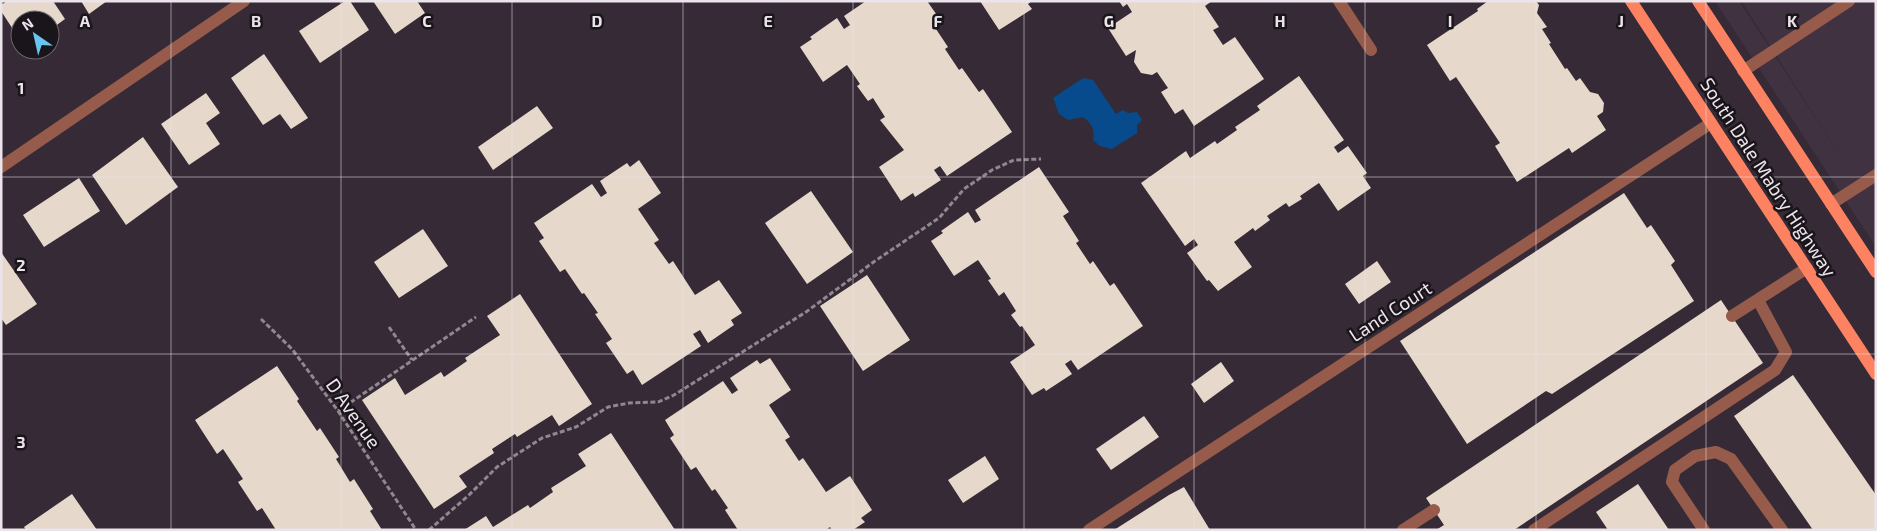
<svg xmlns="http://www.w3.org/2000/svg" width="1877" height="531" font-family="'Exo 2',sans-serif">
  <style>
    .built { fill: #413241 }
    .water { fill: #074b8c }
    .building { fill: #e6d9cb }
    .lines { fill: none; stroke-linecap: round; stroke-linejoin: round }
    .path { stroke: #908790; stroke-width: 3; stroke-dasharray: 5 2.5; stroke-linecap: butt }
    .service { stroke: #965b4a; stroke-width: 12 }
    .minor { stroke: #965b4a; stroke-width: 12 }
    .primary { stroke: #fd8261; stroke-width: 12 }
    .grid { fill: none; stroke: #ebe4eb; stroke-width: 1; stroke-opacity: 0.55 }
    .labels { text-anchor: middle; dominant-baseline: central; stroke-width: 5; stroke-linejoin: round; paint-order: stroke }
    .street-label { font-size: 19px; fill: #ebe4eb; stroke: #1a151a }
    .grid-label { font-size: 16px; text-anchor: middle; font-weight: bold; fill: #ebe4eb; stroke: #1a151a; stroke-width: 5; stroke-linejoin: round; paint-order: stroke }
  </style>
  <rect width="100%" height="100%" fill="#352a35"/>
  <path class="built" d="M 1715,1 L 1739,1 L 1843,160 L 1741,1 L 1876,1 L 1876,247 Z"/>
  <path class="water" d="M 1083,78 L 1093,80 L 1116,114 L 1123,110 L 1128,113 L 1137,112 L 1142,120 L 1137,125 L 1137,133 L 1112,149 L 1100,146 L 1093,140 C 1095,129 1092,124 1083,117 L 1068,120 L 1059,114 L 1053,98 Z"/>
  <path class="building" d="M 7,1 L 53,1 L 65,19 L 50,30 L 50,20 L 20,20 L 20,40 L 1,11 L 1,5 Z
    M 81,1 L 107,1 L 89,14 Z
    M 345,1 L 350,1 L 369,30 L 320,63 L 299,31 Z
    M 373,1 L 417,1 L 425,13 L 395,34 Z
    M 866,1 L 927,1 L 939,18 L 932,23 L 948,47 L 945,49 L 959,70 L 962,68 L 979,92 L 983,89 L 1012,132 L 947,176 L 940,166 L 934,170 L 941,180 L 915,197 L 913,193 L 901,201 L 879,167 L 904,150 L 880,120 L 885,117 L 873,98 L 868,101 L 857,86 L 860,84 L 847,65 L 823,82 L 800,47 L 812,39 L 810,37 L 837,18 L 844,29 L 850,25 L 844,16 Z
    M 980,1 L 1032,1 L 1028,4 L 1032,9 L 999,30 Z
    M 1119,1 L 1212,1 L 1205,6 L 1219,27 L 1213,30 L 1223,45 L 1235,37 L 1264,79 L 1194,126 L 1183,109 L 1175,114 L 1161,92 L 1168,88 L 1157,72 L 1152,75 L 1141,73 L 1134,62 L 1136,50 L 1126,56 L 1108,28 L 1132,12 L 1127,4 L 1123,7 Z
    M 1488,1 L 1536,1 L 1539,5 L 1537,13 L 1547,27 L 1542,29 L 1551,43 L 1549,44 L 1565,69 L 1567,68 L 1576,81 L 1580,78 L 1590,92 L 1598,94 L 1604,103 L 1603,112 L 1597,116 L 1606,130 L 1572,153 L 1569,148 L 1517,182 L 1495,146 L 1500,143 L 1456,77 L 1450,81 L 1427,45 L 1478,11 L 1477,9 Z
    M 264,54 L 308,118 L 291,129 L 280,114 L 263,125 L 231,78 Z
    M 1299,76 L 1344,140 L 1334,147 L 1338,153 L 1348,146 L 1367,173 L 1363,176 L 1371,188 L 1338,211 L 1319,183 L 1300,196 L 1302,199 L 1289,207 L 1286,203 L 1267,216 L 1270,220 L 1255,231 L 1253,228 L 1234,242 L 1252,267 L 1218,291 L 1209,280 L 1207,281 L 1187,253 L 1198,245 L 1194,239 L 1185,246 L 1141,183 L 1186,151 L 1190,158 L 1215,141 L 1217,144 L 1237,130 L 1235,127 L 1260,110 L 1257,106 Z
    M 206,93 L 220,113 L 206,123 L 220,144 L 189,165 L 161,124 Z
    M 537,106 L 553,128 L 493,170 L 478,147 Z
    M 143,137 L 178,187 L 126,225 L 92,175 Z
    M 639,160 L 661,193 L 638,209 L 659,240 L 654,243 L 669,264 L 673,261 L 695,295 L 719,280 L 742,313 L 731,320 L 734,325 L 708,343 L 700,330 L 693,334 L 701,346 L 642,385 L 633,370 L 627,374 L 606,343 L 612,339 L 595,314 L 598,313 L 584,293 L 582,294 L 565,269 L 560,272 L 539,241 L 544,238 L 534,223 L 592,184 L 601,197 L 607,193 L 600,181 L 627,163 L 630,167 Z
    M 1039,167 L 1069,212 L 1063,216 L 1079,241 L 1076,243 L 1090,264 L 1093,261 L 1110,286 L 1114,283 L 1143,326 L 1078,370 L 1071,360 L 1065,364 L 1072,374 L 1046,391 L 1044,388 L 1032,395 L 1010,362 L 1035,345 L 1022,326 L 1020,327 L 1011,315 L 1016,311 L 1004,292 L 999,296 L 988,280 L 991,279 L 978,260 L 954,276 L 931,241 L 943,233 L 941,231 L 968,212 L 975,223 L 981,220 L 975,210 Z
    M 79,178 L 100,211 L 44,247 L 23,215 Z
    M 811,191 L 853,252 L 807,284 L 765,223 Z
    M 1624,193 L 1647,228 L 1651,225 L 1675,261 L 1671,265 L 1694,301 L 1552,394 L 1546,391 L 1467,444 L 1400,341 Z
    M 423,229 L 448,266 L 399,298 L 374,262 Z
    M 1,252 L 37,304 L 6,325 L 1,318 Z
    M 1377,261 L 1391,282 L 1359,304 L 1345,284 Z
    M 867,275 L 910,340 L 863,371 L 820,306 Z
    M 520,294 L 592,404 L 559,426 L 552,415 L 517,437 L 515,434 L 492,449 L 494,453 L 459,476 L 467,487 L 434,509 L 362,400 L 395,378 L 405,395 L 441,372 L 444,377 L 467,361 L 465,358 L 500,335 L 487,316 Z
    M 1721,300 L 1763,363 L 1514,530 L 1436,530 L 1444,525 L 1426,498 Z
    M 770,358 L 791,390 L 769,405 L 790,437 L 785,440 L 799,461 L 803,458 L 826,492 L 850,476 L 872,510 L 861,518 L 865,522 L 853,530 L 832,530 L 830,527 L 826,530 L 738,530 L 725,510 L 728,508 L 715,489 L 712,491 L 696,467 L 691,470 L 670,438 L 674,435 L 665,420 L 723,381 L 732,394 L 738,390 L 730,378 L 757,360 L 760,364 Z
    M 1221,362 L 1234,381 L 1204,403 L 1191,384 Z
    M 277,366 L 299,399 L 297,401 L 317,431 L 320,428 L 339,457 L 336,459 L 350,482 L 354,479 L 373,509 L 370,511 L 382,530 L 276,530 L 262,508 L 257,511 L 238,482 L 243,479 L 223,449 L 217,454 L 195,420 Z
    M 1793,375 L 1876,495 L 1876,530 L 1813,530 L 1734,416 Z
    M 1144,416 L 1159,437 L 1111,470 L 1096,449 Z
    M 611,433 L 675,530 L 464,530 L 486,516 L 493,527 L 528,505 L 530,508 L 553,492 L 551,488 L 586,466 L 578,454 Z
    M 985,456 L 999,479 L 963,503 L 948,480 Z
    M 1638,484 L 1669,530 L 1608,530 L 1596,512 Z
    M 1184,487 L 1210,530 L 1114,530 L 1169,495 Z
    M 72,494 L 97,530 L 26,530 L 24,527 Z"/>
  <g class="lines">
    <path class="path" d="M 261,319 L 292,349 L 338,411 L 416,530
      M 389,327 L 412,360
      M 338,411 L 476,317
      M 429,530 L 469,495 L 497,467 L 542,438 L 576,427 L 608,407 L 629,403 L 658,402 L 674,395 L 806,312 L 875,261 L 939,218 L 964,189 L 992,170 L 1014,160 L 1041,159"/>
    <path class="service" d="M 1339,1 L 1371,50
      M 1743,71 L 1849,1
      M 1831,204 L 1876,175
      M 1732,316 L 1807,268
      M 1089,530 L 1711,123
      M 1403,530 L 1434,510
      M 1534,530 L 1775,370 L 1786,352 L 1758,300
      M 1704,530 L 1672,482 L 1675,470 L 1695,456 L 1716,452 L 1731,459 L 1782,530"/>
    <path class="minor" d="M 1,167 L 244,1"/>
    <path class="primary" d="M 1631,1 L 1876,374
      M 1698,1 L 1876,272"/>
  </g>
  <path class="grid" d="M 171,1 L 171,530M 341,1 L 341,530M 512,1 L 512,530M 683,1 L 683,530M 853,1 L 853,530M 1024,1 L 1024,530M 1194,1 L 1194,530M 1365,1 L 1365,530M 1536,1 L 1536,530M 1706,1 L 1706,530M 1,177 L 1876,177M 1,354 L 1876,354"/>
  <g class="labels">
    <g class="street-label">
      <text transform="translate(1769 177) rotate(57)">South Dale Mabry Highway</text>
      <text transform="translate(1390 311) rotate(-33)">Land Court</text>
      <text transform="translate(354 413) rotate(55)">D Avenue</text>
    </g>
  </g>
  <g class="grid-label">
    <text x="85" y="27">A</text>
    <text x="256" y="27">B</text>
    <text x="427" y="27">C</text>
    <text x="597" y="27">D</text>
    <text x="768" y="27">E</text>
    <text x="938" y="27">F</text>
    <text x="1109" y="27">G</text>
    <text x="1280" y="27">H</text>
    <text x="1450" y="27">I</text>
    <text x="1621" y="27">J</text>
    <text x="1792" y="27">K</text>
    <text x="21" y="94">1</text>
    <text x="21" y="271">2</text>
    <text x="21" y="448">3</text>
  </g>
  <rect width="1877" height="531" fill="none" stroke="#ebe4eb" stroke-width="5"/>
  <g transform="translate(35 35) rotate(326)"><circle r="24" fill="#1a151a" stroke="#6e686e"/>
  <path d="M0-4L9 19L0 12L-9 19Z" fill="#68c4f0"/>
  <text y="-8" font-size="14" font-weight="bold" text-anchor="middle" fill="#ebe4eb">N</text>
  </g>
</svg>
